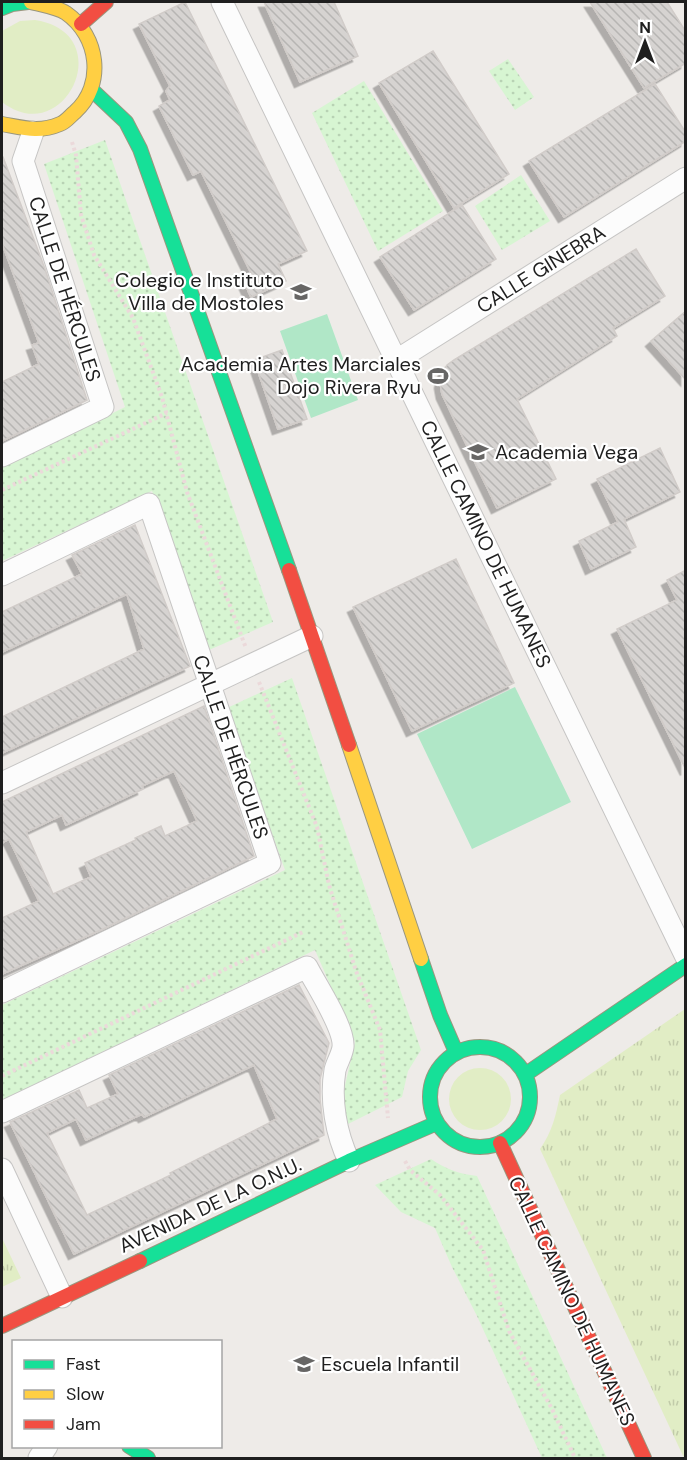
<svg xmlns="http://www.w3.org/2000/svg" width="687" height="1460" font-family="'DM Sans',sans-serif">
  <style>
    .grass { fill: url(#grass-tufts) }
    .park { fill: url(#park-dots) }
    .garden { fill: #e1edc5 }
    .pitch { fill: #b0e7c7 }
    .building { fill: url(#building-back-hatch); stroke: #d1ccc9; stroke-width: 1.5; fill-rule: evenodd; filter: url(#shadow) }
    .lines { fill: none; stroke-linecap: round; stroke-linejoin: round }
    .street-casing { stroke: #c6c5c4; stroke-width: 23 }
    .fast-casing { stroke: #99967e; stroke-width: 16 }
    .slow-casing { stroke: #99967e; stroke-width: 16 }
    .jam-casing { stroke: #99967e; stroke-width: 16 }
    .path { stroke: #ebd9da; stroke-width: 4; stroke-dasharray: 3 3; stroke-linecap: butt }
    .street { stroke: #fcfcfc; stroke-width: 21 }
    .fast { stroke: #16e098; stroke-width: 14 }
    .slow { stroke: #ffcf43; stroke-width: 14 }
    .jam { stroke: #f24e42; stroke-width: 14 }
    .labels { text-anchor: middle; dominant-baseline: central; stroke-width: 4.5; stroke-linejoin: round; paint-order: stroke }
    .street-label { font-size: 20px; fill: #1f1f1f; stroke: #fff }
    .poi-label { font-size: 20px; fill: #1f1f1f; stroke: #fff; text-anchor: end }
  </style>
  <defs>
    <pattern id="grass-tufts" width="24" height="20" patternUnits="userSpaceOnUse" patternTransform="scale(1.5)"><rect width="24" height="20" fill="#e1edc5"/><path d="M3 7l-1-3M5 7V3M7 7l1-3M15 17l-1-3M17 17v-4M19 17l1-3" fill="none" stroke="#c1cba9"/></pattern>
    <pattern id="park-dots" width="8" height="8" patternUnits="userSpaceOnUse" patternTransform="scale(1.5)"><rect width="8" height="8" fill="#d7f5d2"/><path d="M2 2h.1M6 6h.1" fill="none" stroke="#b8d2b4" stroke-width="1.8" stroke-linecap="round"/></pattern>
    <pattern id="building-back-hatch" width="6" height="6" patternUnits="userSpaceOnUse" patternTransform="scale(1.5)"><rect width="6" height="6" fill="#d6d3d1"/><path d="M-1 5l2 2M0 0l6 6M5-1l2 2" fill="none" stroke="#b7b5b3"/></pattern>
    <filter id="shadow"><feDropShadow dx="-5.5" dy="5.5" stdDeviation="0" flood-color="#0004"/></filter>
  </defs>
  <rect width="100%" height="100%" fill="#eeebe8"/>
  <path class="grass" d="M 685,1009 L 686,1457 L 684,1458 L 540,1149 C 552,1132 556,1115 560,1095 Z
    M 2,1238 L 21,1278 L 2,1287 Z"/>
  <path class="park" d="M 508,59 L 534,97 L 515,110 L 489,71 Z
    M 364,81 L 443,211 L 378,251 L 312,113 Z
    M 105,140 L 273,622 L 209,650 L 152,491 L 2,561 L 2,468 L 125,407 L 44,164 Z
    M 521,175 L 550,221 L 502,250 L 475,206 Z
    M 292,678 L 421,1050 L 408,1071 L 402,1097 L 346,1125 L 343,1094 L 355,1042 L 315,950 L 2,1100 L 2,1005 L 285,870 L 227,708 Z
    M 431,1159 C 445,1169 460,1174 477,1176 L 607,1458 L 542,1458 L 477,1316 L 452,1267 L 435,1228 L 401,1212 L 375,1185 Z"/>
  <path class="garden" d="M 35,20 C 120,33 65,151 2,102 L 2,31 L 20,21 Z
    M449 1099a31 31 0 1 1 62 0a31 31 0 1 1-62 0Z"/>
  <path class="pitch" d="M 327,314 L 358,400 L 311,418 L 280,331 Z
    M 515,687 L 571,802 L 472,849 L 417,734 Z"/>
  <path class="building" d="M 185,2 L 307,251 L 278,264 L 286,281 L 251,297 L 243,280 L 252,275 L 201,171 L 193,175 L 159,106 L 170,100 L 166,91 L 170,86 L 139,24 Z
    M 264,2 L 334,2 L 358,56 L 300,82 Z
    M 590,2 L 667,2 L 686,32 L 686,63 L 644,88 Z
    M 433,51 L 509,174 L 454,208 L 379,83 Z
    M 655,84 L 686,133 L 686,141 L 564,217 L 529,161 Z
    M 2,157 L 3,157 L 45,269 L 87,400 L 2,441 L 2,382 L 39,364 L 32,345 L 39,343 L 2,243 Z
    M 462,205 L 496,259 L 414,310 L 380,257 Z
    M 636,249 L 665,296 L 613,328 L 617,336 L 517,399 L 556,479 L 497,508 L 442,394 L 440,383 L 442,374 L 447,365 L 454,360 Z
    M 686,311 L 686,380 L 651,341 Z
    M 282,350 L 307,419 L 278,429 L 254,360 Z
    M 660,448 L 680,492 L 624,519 L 636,547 L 591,569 L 579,541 L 618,522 L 597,479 Z
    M 135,525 L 190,666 L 2,753 L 2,717 L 144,649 L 127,594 L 2,652 L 2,612 L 82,574 L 72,555 Z
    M 456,559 L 514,683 L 412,731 L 353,607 Z
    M 686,570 L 686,770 L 617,629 L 677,600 L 667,580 Z
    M 204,706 L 254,856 L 103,929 L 2,974 L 2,918 L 39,901 L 9,839 L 2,843 L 2,802 ZM 174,771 L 197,821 L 165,836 L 161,826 L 135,838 L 136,840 L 85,863 L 91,877 L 53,894 L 26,832 L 62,815 L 66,825 L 143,789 L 142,786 Z
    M 299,985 L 329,1043 L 320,1079 L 320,1099 L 324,1135 L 74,1254 L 10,1122 L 79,1090 L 87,1108 L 118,1094 L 109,1075 ZM 254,1065 L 277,1119 L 170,1173 L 171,1175 L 87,1215 L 47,1133 L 76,1119 L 86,1140 L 142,1114 L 144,1117 Z"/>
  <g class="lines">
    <g class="street-casing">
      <path id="street" d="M 222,2 L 686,957
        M 397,360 L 686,178
        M 2,456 L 103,407 L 23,161 L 33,132
        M 2,575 L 149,504 L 270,863 L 2,992
        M 2,783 L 312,636
        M 2,1112 L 307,967 C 316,985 345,1028 343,1047 C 342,1055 337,1062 335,1070 C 330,1100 336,1134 349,1161
        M 2,1169 L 62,1297
        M 39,1458 L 47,1446"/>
    </g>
    <g class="fast-casing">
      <path id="fast" d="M 2,8 L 12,4 L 28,2
        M 92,90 L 126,122 L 140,149 L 289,570
        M 421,959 L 440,1015 L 456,1052
        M430 1097a50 50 0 1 1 100 0a50 50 0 1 1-100 0Z
        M 526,1074 L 686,965
        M 140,1261 L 349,1161 L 437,1123
        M 129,1446 L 148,1458"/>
    </g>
    <g class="slow-casing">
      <path id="slow" d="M 2,124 C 24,128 39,133 60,124 C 66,122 70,116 75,112 C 105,85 99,36 66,13 C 57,7 42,5 31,2
        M 349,745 L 421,959"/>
    </g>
    <g class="jam-casing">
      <path id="jam" d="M 81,24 L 106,2
        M 289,570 L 349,745
        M 500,1143 L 644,1458
        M 2,1326 L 140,1261"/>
    </g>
    <path class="path" d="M 72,142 L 76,155 L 81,215 L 94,255 L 133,318 L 162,397 L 187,492 L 246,648
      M 2,490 L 167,413
      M 259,682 L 317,827 L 329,885 L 356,971 L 380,1030 L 388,1118
      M 2,1076 L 303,932
      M 405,1161 L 410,1170 L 440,1195 L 483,1250 L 509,1331 L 552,1409 L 575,1458"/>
    <use href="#street" class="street"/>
    <use href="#fast" class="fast"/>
    <use href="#slow" class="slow"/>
    <use href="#jam" class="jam"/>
  </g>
  <defs>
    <g id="school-bare" transform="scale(1.62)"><path d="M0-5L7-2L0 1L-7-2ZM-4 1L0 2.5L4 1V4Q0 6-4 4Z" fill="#676665" stroke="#fff" stroke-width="2.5" paint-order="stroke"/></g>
    <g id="stadium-bare" transform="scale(1.62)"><path d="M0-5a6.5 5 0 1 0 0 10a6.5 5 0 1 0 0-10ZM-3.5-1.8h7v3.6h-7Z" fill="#676665" stroke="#fff" stroke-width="2.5" paint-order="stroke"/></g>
  </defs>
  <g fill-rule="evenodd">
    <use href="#school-bare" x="301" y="292"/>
    <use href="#stadium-bare" x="438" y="376"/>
    <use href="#school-bare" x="478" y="452"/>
    <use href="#school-bare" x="304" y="1364"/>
  </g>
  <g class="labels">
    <g class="street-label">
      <text transform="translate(541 269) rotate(-32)">CALLE GINEBRA</text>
      <text transform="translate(65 289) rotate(72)">CALLE DE HÉRCULES</text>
      <text transform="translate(486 544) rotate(64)">CALLE CAMINO DE HUMANES</text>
      <text transform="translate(231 747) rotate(71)">CALLE DE HÉRCULES</text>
      <text transform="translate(210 1205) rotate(-25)">AVENIDA DE LA O.N.U.</text>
      <text transform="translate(572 1301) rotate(65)">CALLE CAMINO DE HUMANES</text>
    </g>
    <g class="poi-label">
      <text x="284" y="280">Colegio e Instituto<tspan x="284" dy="23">Villa de Mostoles</tspan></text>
      <text x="421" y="364">Academia Artes Marciales<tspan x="421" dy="23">Dojo Rivera Ryu</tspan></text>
      <text x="495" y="452" text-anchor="start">Academia Vega</text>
      <text x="321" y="1364" text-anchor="start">Escuela Infantil</text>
    </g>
  </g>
  <rect width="687" height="1460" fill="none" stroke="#1f1f1f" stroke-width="6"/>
  <rect x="12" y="1340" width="210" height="108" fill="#ffffff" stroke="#a5a5a5" stroke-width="1.5"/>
  <rect x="24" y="1360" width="30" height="9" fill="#16e098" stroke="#a5a5a5" stroke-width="1.5"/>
  <text x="66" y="1370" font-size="18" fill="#1f1f1f">Fast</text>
  <rect x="24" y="1390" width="30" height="9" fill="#ffcf43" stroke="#a5a5a5" stroke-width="1.5"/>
  <text x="66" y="1400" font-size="18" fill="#1f1f1f">Slow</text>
  <rect x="24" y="1420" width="30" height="9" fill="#f24e42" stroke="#a5a5a5" stroke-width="1.5"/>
  <text x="66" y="1430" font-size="18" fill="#1f1f1f">Jam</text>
  <g transform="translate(645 42)" stroke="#ffffff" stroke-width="4.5" paint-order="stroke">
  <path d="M0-4.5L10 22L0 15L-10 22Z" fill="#1f1f1f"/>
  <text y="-9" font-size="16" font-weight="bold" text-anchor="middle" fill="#1f1f1f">N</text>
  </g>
</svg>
